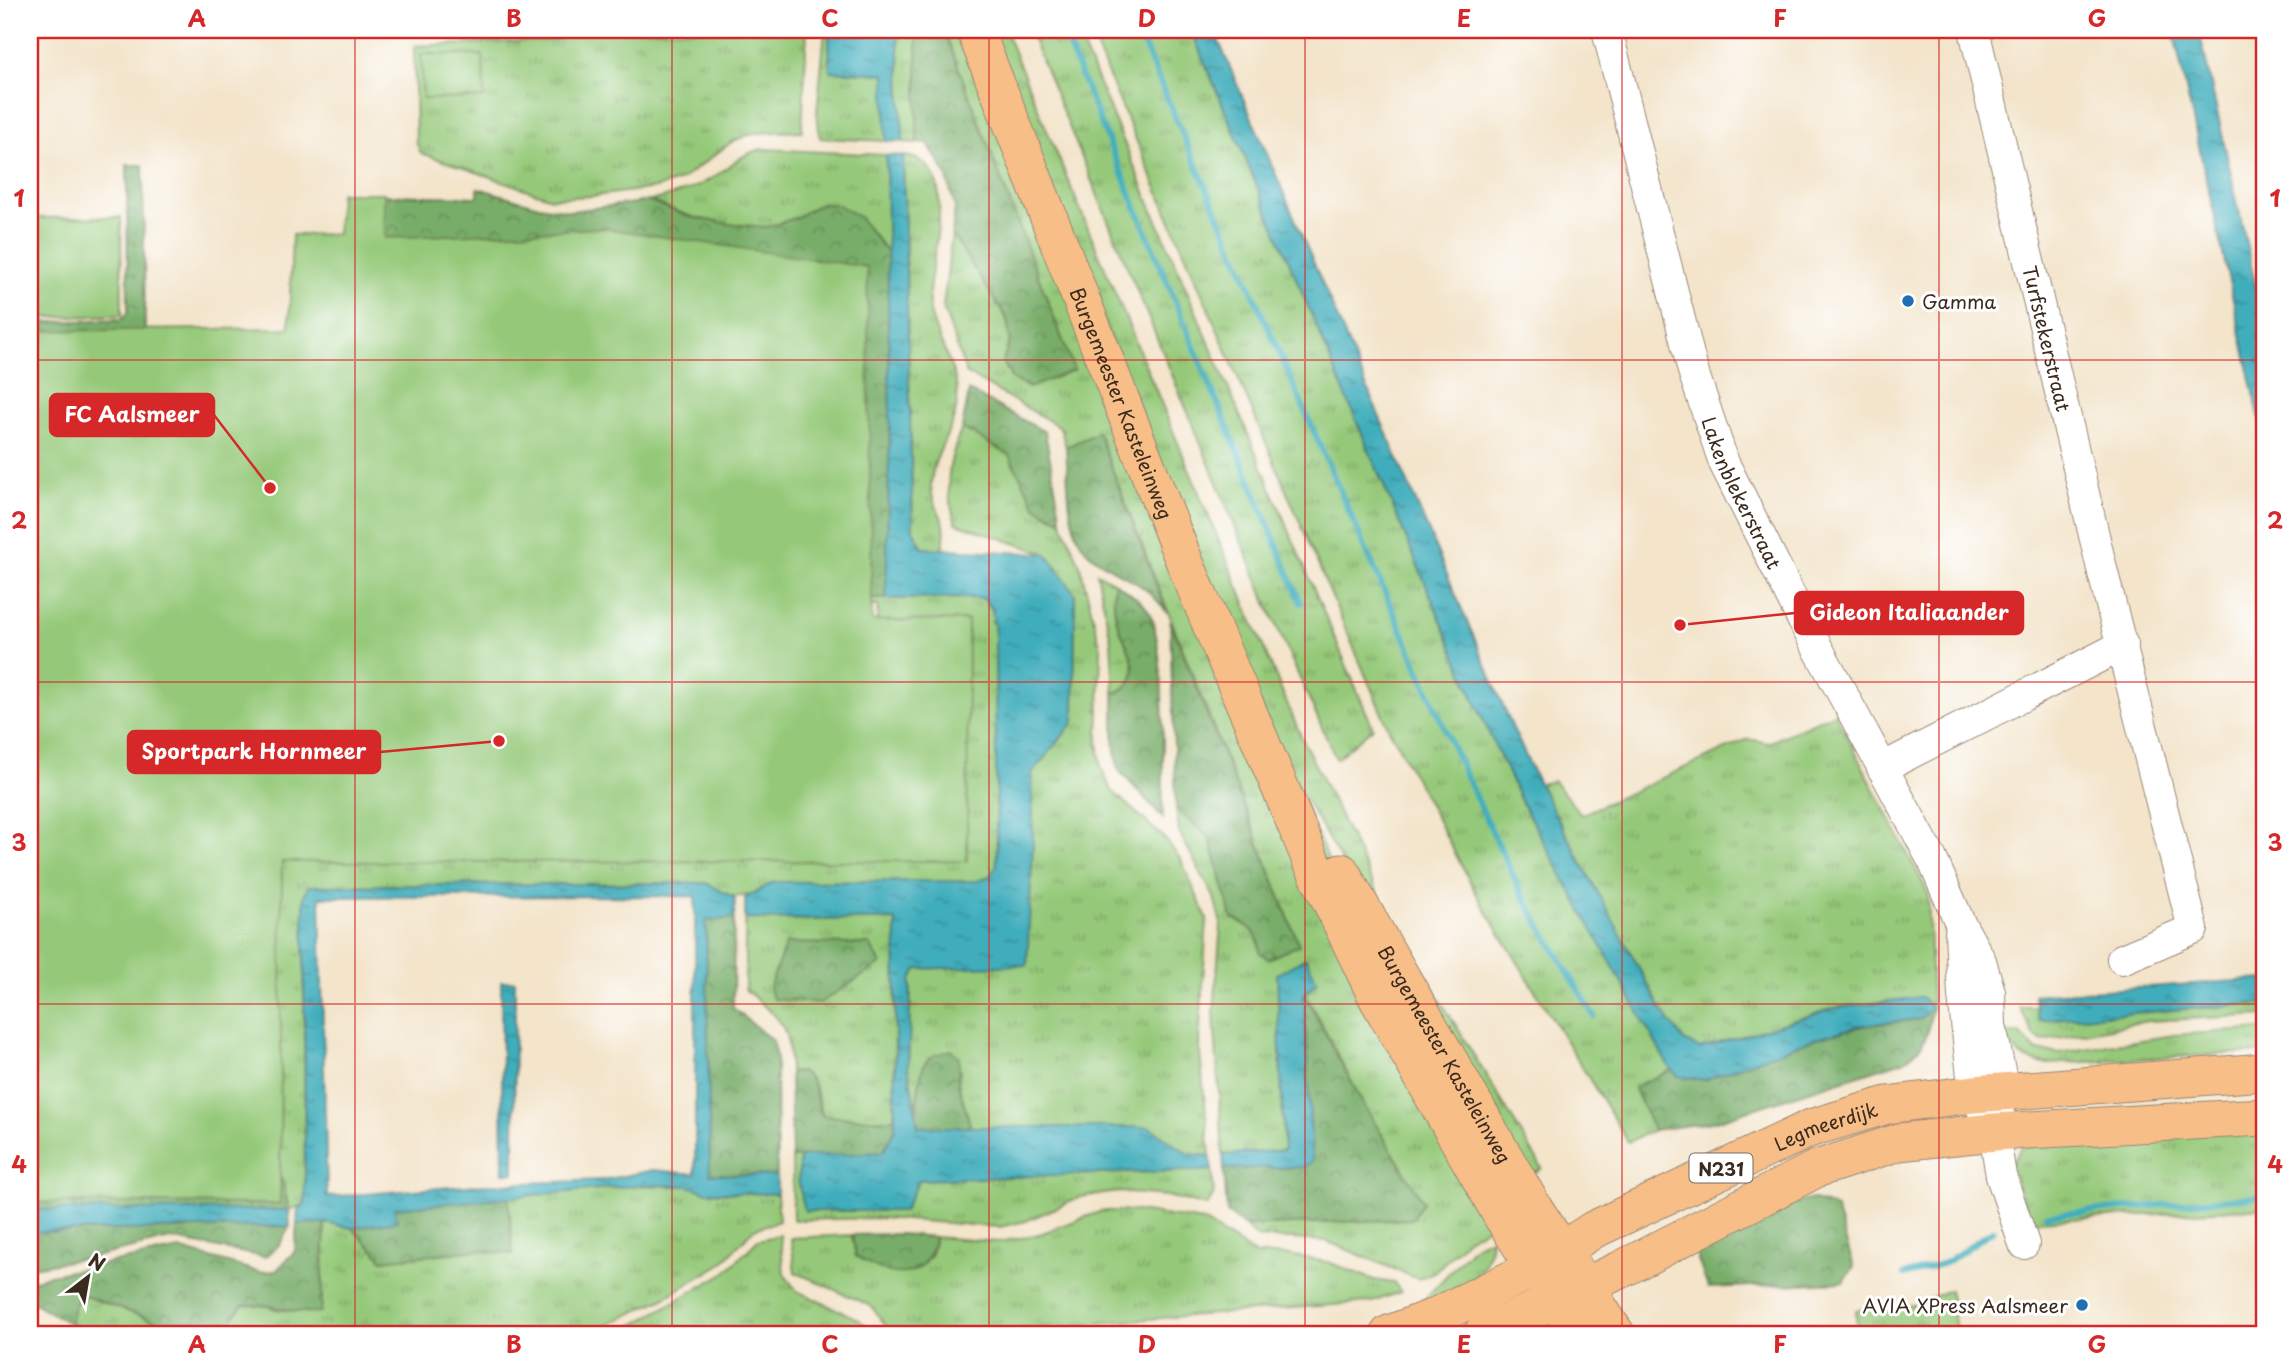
<svg xmlns="http://www.w3.org/2000/svg" width="2294" height="1364" font-family="'Playpen Sans',sans-serif">
  <style>
    .grass { fill: url(#grass-tufts); stroke: #687a4c; stroke-width: 2 }
    .forest { fill: url(#forest-crowns); stroke: #5a6c44; stroke-width: 2 }
    .pitch { fill: #95c979; stroke: #687a4c; stroke-width: 2 }
    .water { fill: url(#water-ripples); stroke: #3d6c6d; stroke-width: 2; fill-rule: evenodd }
    .lines { fill: none; stroke-linecap: round; stroke-linejoin: round }
    .stream { stroke: #3fadbc; stroke-width: 6 }
    .minor-casing { stroke: #978774; stroke-width: 32 }
    .major-casing { stroke: #978774; stroke-width: 39 }
    .minor { stroke: #fff; stroke-width: 30 }
    .major { stroke: #f7be88; stroke-width: 37 }
    .grid { fill: none; stroke: #d62828; stroke-width: 2; stroke-opacity: 0.55 }
    .poi-dot { fill: #1f6fb2; stroke: #fff; stroke-width: 2.5 }
    .labels { text-anchor: middle; dominant-baseline: central; stroke-width: 6; stroke-linejoin: round; paint-order: stroke }
    .shield { fill: #fff; stroke: #766a62; stroke-width: 2 }
    .shield-label { font-size: 18px; font-weight: bold; fill: #3b2a1e }
    .poi-label { font-size: 19px; fill: #3b2a1e; stroke: #fff; text-anchor: start }
    .street-label { font-size: 19px; fill: #3b2a1e; stroke: #fff }
    .leader { fill: none; stroke: #d62828; stroke-width: 2.5 }
    .callout-dot { fill: #d62828; stroke: #fff; stroke-width: 2.5 }
    .callout { fill: #d62828; stroke: #d62828; stroke-width: 2.5 }
    .callout-label { font-size: 21px; text-anchor: middle; font-weight: bold; fill: #fff }
    .neatline { fill: none; stroke: #d62828; stroke-width: 2.5 }
    .grid-label { font-size: 23px; text-anchor: middle; font-weight: bold; fill: #d62828 }
  </style>
  <defs>
    <pattern id="grass-tufts" width="24" height="20" patternUnits="userSpaceOnUse" patternTransform="scale(1.75)"><rect width="24" height="20" fill="#95c979"/><path d="M3 7l-1-3M5 7V3M7 7l1-3M15 17l-1-3M17 17v-4M19 17l1-3" fill="none" stroke="#7ba363"/></pattern>
    <pattern id="forest-crowns" width="20" height="18" patternUnits="userSpaceOnUse" patternTransform="scale(1.75)"><rect width="20" height="18" fill="#78ad69"/><path d="M2 6a3 3 0 1 1 6 0M12 15a3 3 0 1 1 6 0" fill="none" stroke="#648d56"/></pattern>
    <pattern id="water-ripples" width="26" height="14" patternUnits="userSpaceOnUse" patternTransform="scale(1.75)"><rect width="26" height="14" fill="#3fadbc"/><path d="M2 4q2-2 4 0t4 0M15 11q2-2 4 0t4 0" fill="none" stroke="#368d98"/></pattern>
  </defs>
  <rect width="100%" height="100%" fill="#fff"/>
  <filter id="ink" filterUnits="userSpaceOnUse"><feTurbulence type="fractalNoise" baseFrequency=".0143" numOctaves="2"/><feDisplacementMap in="SourceGraphic" scale="14" xChannelSelector="R" yChannelSelector="G"/><feConvolveMatrix kernelMatrix="1 2 1 2 8 2 1 2 1" color-interpolation-filters="sRGB"/></filter>
  <filter id="wash" filterUnits="userSpaceOnUse"><feTurbulence type="fractalNoise" baseFrequency=".00686" numOctaves="4" result="noise"/><feDisplacementMap in="SourceGraphic" scale="28" xChannelSelector="R" yChannelSelector="G"/><feGaussianBlur stdDeviation="1.57" result="paint"/><feColorMatrix in="noise" values="0 0 0 0 0 0 0 0 0 0 0 0 0 0 0 0 0 1.4 0 .05"/><feComposite in="paint" operator="in"/></filter>
  <g filter="url(#wash)">
    <rect width="100%" height="100%" fill="#f3e4ca"/>
    <path class="grass" d="M 571,30 L 807,30 L 802,131 L 754,133 L 733,141 L 681,180 L 656,188 L 593,196 L 551,198 L 421,153 L 416,142 L 414,46 L 553,40 L 567,36 Z
      M 825,30 L 829,30 L 830,71 L 886,74 L 886,141 L 820,138 L 817,113 Z
      M 898,30 L 917,30 L 917,143 L 903,142 Z
      M 944,30 L 964,30 L 1489,1226 L 1467,1239 L 1436,1271 L 1418,1279 L 1326,1241 L 1257,1237 L 1245,1226 L 1412,1219 L 1423,1202 L 1362,1102 L 1306,994 L 1317,981 L 1277,975 L 1284,1151 L 1223,1155 L 1214,1012 L 1221,924 L 1214,897 L 1179,832 L 1176,808 L 1210,839 L 1232,918 L 1249,925 L 1259,939 L 1299,945 L 1098,433 L 1066,447 L 1060,427 L 966,373 L 943,307 L 952,234 L 1007,319 L 1010,340 L 1003,362 L 1074,370 Z
      M 988,30 L 1005,30 L 1299,732 L 1386,910 L 1542,1168 L 1526,1178 L 1294,780 L 1264,722 Z
      M 1029,30 L 1076,30 L 1373,728 L 1336,759 L 1274,620 Z
      M 1089,30 L 1191,30 L 1484,722 L 1522,803 L 1672,1070 L 1634,1087 L 1654,1130 L 1628,1142 L 1482,904 L 1386,723 Z
      M 763,149 L 886,155 L 888,253 L 859,217 L 820,204 C 804,213 785,226 766,227 C 726,230 686,216 650,201 C 669,196 690,191 707,181 C 728,170 739,153 763,149 Z
      M 903,156 C 968,160 925,266 929,305 C 933,338 961,370 957,403 C 954,431 932,455 931,485 C 931,501 940,511 944,525 C 946,533 943,544 942,552 L 923,548 L 913,530 Z
      M 962,428 L 1009,455 L 1044,513 L 1061,520 L 1080,565 L 1101,648 L 1098,739 L 1101,767 L 1111,790 L 1163,837 L 1181,860 L 1207,919 L 1199,1043 L 1210,1156 L 1189,1154 L 1149,1127 L 971,1128 L 958,1083 L 960,1070 L 951,1051 L 926,1062 L 915,1107 L 908,1068 L 911,980 L 917,969 L 1033,841 L 1032,773 L 1074,722 L 1075,594 L 1047,554 L 956,523 C 943,488 948,461 962,428 Z
      M 1097,573 L 1115,583 C 1112,599 1114,612 1119,627 C 1128,652 1150,678 1114,694 L 1111,640 Z
      M 983,598 L 992,609 L 995,633 L 997,865 L 990,876 L 978,881 L 774,882 C 743,901 737,901 705,883 L 309,886 L 304,896 L 305,1204 L 289,1210 L 282,1181 L 276,1180 L 272,839 L 876,628 L 878,606 L 858,605 L 859,599 Z
      M 1835,713 L 1928,893 L 1932,1007 L 1921,997 L 1835,1008 L 1699,1049 L 1684,1041 L 1661,1009 L 1539,784 L 1554,781 L 1581,815 L 1748,739 L 1768,743 Z
      M 745,919 L 896,920 L 894,1117 L 888,1120 L 823,1116 L 814,1085 L 800,1072 L 790,1073 C 789,1020 783,1024 745,989 Z
      M 2264,1003 L 2264,1015 L 2147,1021 L 2043,1041 L 2033,1035 L 2020,1007 L 2036,1007 L 2039,1020 Z
      M 2264,1029 L 2264,1052 L 2047,1064 C 2026,1062 2012,1054 2006,1033 L 2020,1034 L 2037,1051 L 2058,1053 L 2174,1035 Z
      M 2264,1128 L 2264,1208 L 2037,1221 L 2028,1213 L 2010,1166 L 2022,1146 Z
      M 800,1157 L 798,1181 L 903,1211 L 919,1180 L 1212,1170 L 1214,1194 L 1207,1206 L 1167,1196 L 1119,1192 L 1080,1197 L 1026,1221 L 999,1227 L 881,1218 L 793,1220 L 792,1158 Z
      M 641,1185 L 688,1186 L 707,1192 L 777,1194 L 779,1221 L 754,1229 L 721,1264 L 662,1299 L 588,1334 L 92,1334 L 69,1323 L 75,1304 L 85,1296 L 155,1321 L 197,1320 L 214,1323 L 242,1306 L 258,1303 L 278,1310 L 321,1312 L 325,1223 L 352,1228 L 383,1260 L 476,1250 L 512,1254 L 508,1197 Z
      M 1102,1211 L 1138,1211 L 1203,1221 L 1256,1255 L 1289,1255 L 1328,1262 L 1374,1280 L 1394,1283 L 1401,1292 L 1372,1302 L 950,1334 L 892,1334 L 871,1306 L 795,1272 L 791,1238 L 852,1235 L 856,1257 L 930,1258 L 935,1237 L 999,1242 L 1037,1235 Z
      M 780,1235 L 784,1274 L 797,1291 L 858,1319 L 867,1326 L 865,1330 L 810,1334 L 618,1334 L 726,1272 L 758,1240 Z
      M 1491,1238 C 1487,1286 1458,1287 1420,1304 L 1474,1246 Z
      M 1949,1290 L 1957,1334 L 1857,1334 L 1856,1310 L 1916,1305 Z"/>
    <path class="forest" d="M 917,30 L 944,30 L 1074,370 L 1029,388 L 1012,379 L 1003,362 L 1010,340 L 1007,319 L 952,234 L 955,207 L 946,174 L 928,144 L 917,143 Z
      M 127,165 L 143,165 L 145,333 L 30,333 L 30,323 L 122,319 L 128,312 Z
      M 478,188 L 539,206 L 570,211 L 650,201 L 690,217 L 730,224 L 767,227 L 795,218 L 820,204 L 838,205 L 859,217 L 888,253 L 890,424 L 886,599 L 859,599 L 382,242 L 382,195 L 478,197 Z
      M 969,391 L 1045,432 L 1061,520 L 1036,507 L 1009,455 L 962,428 Z
      M 1098,432 L 1167,613 C 1143,578 1120,578 1091,555 C 1064,532 1069,479 1066,447 Z
      M 1115,583 C 1126,591 1141,599 1148,610 C 1168,647 1162,771 1163,818 L 1118,769 L 1114,744 L 1114,694 C 1150,678 1128,652 1119,627 C 1114,612 1112,599 1115,583 Z
      M 1170,621 L 1299,945 L 1268,959 L 1260,953 C 1259,933 1251,926 1232,918 L 1210,839 L 1176,808 Z
      M 30,832 L 36,1186 L 282,1180 L 289,1210 L 30,1210 Z
      M 734,918 L 733,1008 L 773,1041 L 776,1058 L 777,1176 L 710,1174 L 706,921 Z
      M 786,943 L 870,944 L 881,964 L 820,1003 L 773,999 L 769,988 Z
      M 1304,993 L 1362,1102 L 1423,1202 L 1412,1219 L 1245,1226 L 1227,1213 L 1224,1169 L 1305,1167 L 1312,1161 Z
      M 1932,1007 C 1928,1033 1927,1047 1903,1061 L 1712,1122 L 1654,1130 L 1634,1087 L 1672,1070 L 1678,1076 L 1704,1080 L 1813,1039 L 1863,1026 L 1920,1019 Z
      M 951,1050 L 959,1057 L 958,1083 L 971,1128 L 918,1127 C 915,1113 918,1074 926,1062 C 931,1055 942,1053 951,1050 Z
      M 800,1072 C 820,1078 813,1101 823,1116 L 888,1120 L 894,1117 L 895,1130 L 883,1152 L 792,1158 L 790,1073 Z
      M 508,1197 L 513,1254 L 476,1250 L 383,1260 L 352,1228 L 396,1221 L 395,1208 Z
      M 1812,1199 L 1836,1208 L 1854,1267 L 1843,1282 L 1708,1288 L 1695,1251 L 1791,1204 Z
      M 325,1223 L 321,1312 C 291,1315 267,1301 242,1306 L 231,1321 L 155,1321 L 85,1296 L 75,1304 L 69,1323 L 32,1302 L 30,1282 L 46,1276 L 179,1249 L 259,1272 L 276,1271 L 295,1251 L 297,1224 Z
      M 290,1226 L 280,1244 L 266,1257 L 170,1239 L 94,1257 L 30,1267 L 30,1232 Z
      M 900,1234 L 935,1237 C 925,1285 891,1279 856,1256 L 852,1235 Z"/>
    <path class="pitch" d="M 421,54 L 483,55 L 484,98 L 423,99 Z
      M 340,193 L 384,193 L 385,238 L 603,228 L 867,267 L 872,621 L 968,620 L 967,861 L 282,862 L 280,1204 L 30,1202 L 30,331 L 289,328 L 292,235 L 337,234 Z
      M 121,217 L 122,315 L 30,318 L 30,218 Z"/>
    <path class="water" d="M 829,30 L 898,30 L 903,142 L 886,141 L 885,74 L 830,71 Z
      M 1191,30 L 1214,30 L 1514,731 L 1539,784 L 1661,1009 L 1684,1041 L 1700,1049 L 1835,1008 L 1921,997 L 1932,1007 L 1920,1019 L 1863,1025 L 1813,1039 L 1704,1080 L 1678,1076 L 1669,1067 L 1522,803 L 1484,722 Z
      M 2173,30 L 2199,30 L 2264,323 L 2264,438 Z
      M 886,155 L 903,156 L 913,530 L 923,548 L 1047,554 L 1075,594 L 1074,722 L 1032,773 L 1033,841 L 1027,965 L 917,969 L 911,980 L 908,1068 L 918,1127 L 1149,1127 L 1189,1154 L 1210,1156 L 1212,1170 L 919,1180 L 904,1211 L 805,1211 L 798,1181 L 800,1157 L 883,1152 L 895,1130 L 896,920 L 745,919 L 745,898 L 774,882 L 978,881 L 990,876 L 997,865 L 995,633 L 992,609 L 983,598 L 886,599 L 890,424 Z
      M 706,883 L 735,898 L 734,918 L 706,921 L 710,1174 L 777,1176 L 777,1194 L 707,1192 L 688,1186 L 641,1185 L 395,1208 L 397,1221 L 352,1228 L 325,1223 L 297,1224 L 298,1209 L 305,1204 L 304,896 L 309,886 ZM 695,896 L 695,1174 L 653,1170 L 603,1180 L 477,1185 L 327,1197 L 320,897 Z
      M 1306,958 L 1317,981 L 1304,994 L 1312,1161 L 1306,1167 L 1224,1169 L 1223,1155 L 1284,1150 L 1277,974 Z
      M 2264,979 L 2264,1003 L 2039,1020 L 2034,995 Z
      M 501,981 L 515,981 L 514,1173 L 503,1173 Z
      M 30,1210 L 289,1210 L 290,1226 L 30,1232 Z"/>
    <g class="lines">
      <path class="stream" d="M 1062,30 L 1301,603
        M 1137,30 L 1464,772 L 1523,896 L 1594,1016
        M 2046,1215 L 2264,1196
        M 1904,1275 L 1945,1263 L 1994,1230"/>
    </g>
  </g>
  <g filter="url(#ink)">
    <g class="lines">
      <g class="minor-casing">
        <g id="minor">
          <path id="s1" d="M 1607,30 L 1693,371 L 1724,463 L 1803,621 L 1932,859 L 1960,923 L 1981,961 L 1990,992 L 1991,1025 L 2004,1091 L 1998,1114"/>
          <path id="s2" d="M 1974,30 L 2103,573 L 2193,929 L 2122,959"/>
          <path d="M 1882,768 L 2123,645"/>
          <path d="M 1960,932 L 1963,996 L 1974,1094 L 1994,1132 L 2001,1176 L 2024,1244"/>
        </g>
      </g>
      <g class="major-casing">
        <g id="major">
          <path id="s3" d="M 975,30 L 1185,563 L 1310,858 L 1378,999 L 1503,1218 L 1578,1334"/>
          <path id="s4" d="M 1341,872 L 1530,1202 L 1616,1334"/>
          <path id="s5" d="M 1389,1334 L 1434,1317 L 1535,1268 L 1593,1230 L 1811,1128 L 1887,1105 L 1974,1094 L 2264,1072"/>
          <path d="M 1482,1334 L 1620,1270 L 1816,1169 L 1899,1142 L 1994,1132 L 2264,1117"/>
        </g>
      </g>
      <use href="#minor" class="minor"/>
      <use href="#major" class="major"/>
    </g>
  </g>
  <path class="grid" d="M 355,30 L 355,1334M 672,30 L 672,1334M 989,30 L 989,1334M 1305,30 L 1305,1334M 1622,30 L 1622,1334M 1939,30 L 1939,1334M 30,360 L 2264,360M 30,682 L 2264,682M 30,1004 L 2264,1004"/>
  <g class="poi-dot">
    <circle cx="1908" cy="301" r="7"/>
    <circle cx="2082" cy="1305" r="7"/>
  </g>
  <g class="labels">
    <rect class="shield" x="1689.5" y="1153.5" width="63" height="29" rx="5"/>
    <g class="shield-label">
      <text x="1721" y="1168">N231</text>
    </g>
    <g class="poi-label">
      <text x="1922" y="301">Gamma</text>
      <text x="2068" y="1305" text-anchor="end">AVIA XPress Aalsmeer</text>
    </g>
    <g class="street-label">
      <text stroke="none"><textPath href="#s2" startOffset="317">Turfstekerstraat</textPath></text>
      <text stroke="none"><textPath href="#s3" startOffset="401">Burgemeester Kasteleinweg</textPath></text>
      <text stroke="none"><textPath href="#s1" startOffset="483">Lakenblekerstraat</textPath></text>
      <text stroke="none"><textPath href="#s4" startOffset="210">Burgemeester Kasteleinweg</textPath></text>
      <text stroke="none"><textPath href="#s5" startOffset="485">Legmeerdijk</textPath></text>
    </g>
  </g>
  <path class="leader" d="M270 488L214 415M1680 625L1795 613M499 741L380 752"/>
  <g class="callout-dot">
    <circle cx="270" cy="488" r="7"/>
    <circle cx="1680" cy="625" r="7"/>
    <circle cx="499" cy="741" r="7"/>
  </g>
  <g class="callout">
    <rect x="50" y="394" width="164" height="42" rx="7"/>
    <rect x="1795" y="592" width="228" height="42" rx="7"/>
    <rect x="128" y="731" width="252" height="42" rx="7"/>
  </g>
  <g class="callout-label">
    <text x="132" y="422">FC Aalsmeer</text>
    <text x="1909" y="620">Gideon Italiaander</text>
    <text x="254" y="759">Sportpark Hornmeer</text>
  </g>
  <rect width="2294" height="1364" fill="none" stroke="#fff" stroke-width="77"/>
  <g transform="translate(88 1277) rotate(31)" stroke="#ffffff" stroke-width="5" paint-order="stroke">
  <path d="M0-5L12 26L0 18L-12 26Z" fill="#3b2a1e"/>
  <text y="-10" font-size="19" font-weight="bold" text-anchor="middle" fill="#3b2a1e">N</text>
  </g>
  <rect x="38" y="38" width="2218" height="1288" class="neatline"/>
  <g class="grid-label">
    <text x="197" y="27">A</text>
    <text x="514" y="27">B</text>
    <text x="830" y="27">C</text>
    <text x="1147" y="27">D</text>
    <text x="1464" y="27">E</text>
    <text x="1780" y="27">F</text>
    <text x="2097" y="27">G</text>
    <text x="19" y="207">1</text>
    <text x="2275" y="207">1</text>
    <text x="19" y="529">2</text>
    <text x="2275" y="529">2</text>
    <text x="19" y="851">3</text>
    <text x="2275" y="851">3</text>
    <text x="19" y="1173">4</text>
    <text x="2275" y="1173">4</text>
    <text x="197" y="1353">A</text>
    <text x="514" y="1353">B</text>
    <text x="830" y="1353">C</text>
    <text x="1147" y="1353">D</text>
    <text x="1464" y="1353">E</text>
    <text x="1780" y="1353">F</text>
    <text x="2097" y="1353">G</text>
  </g>
</svg>
